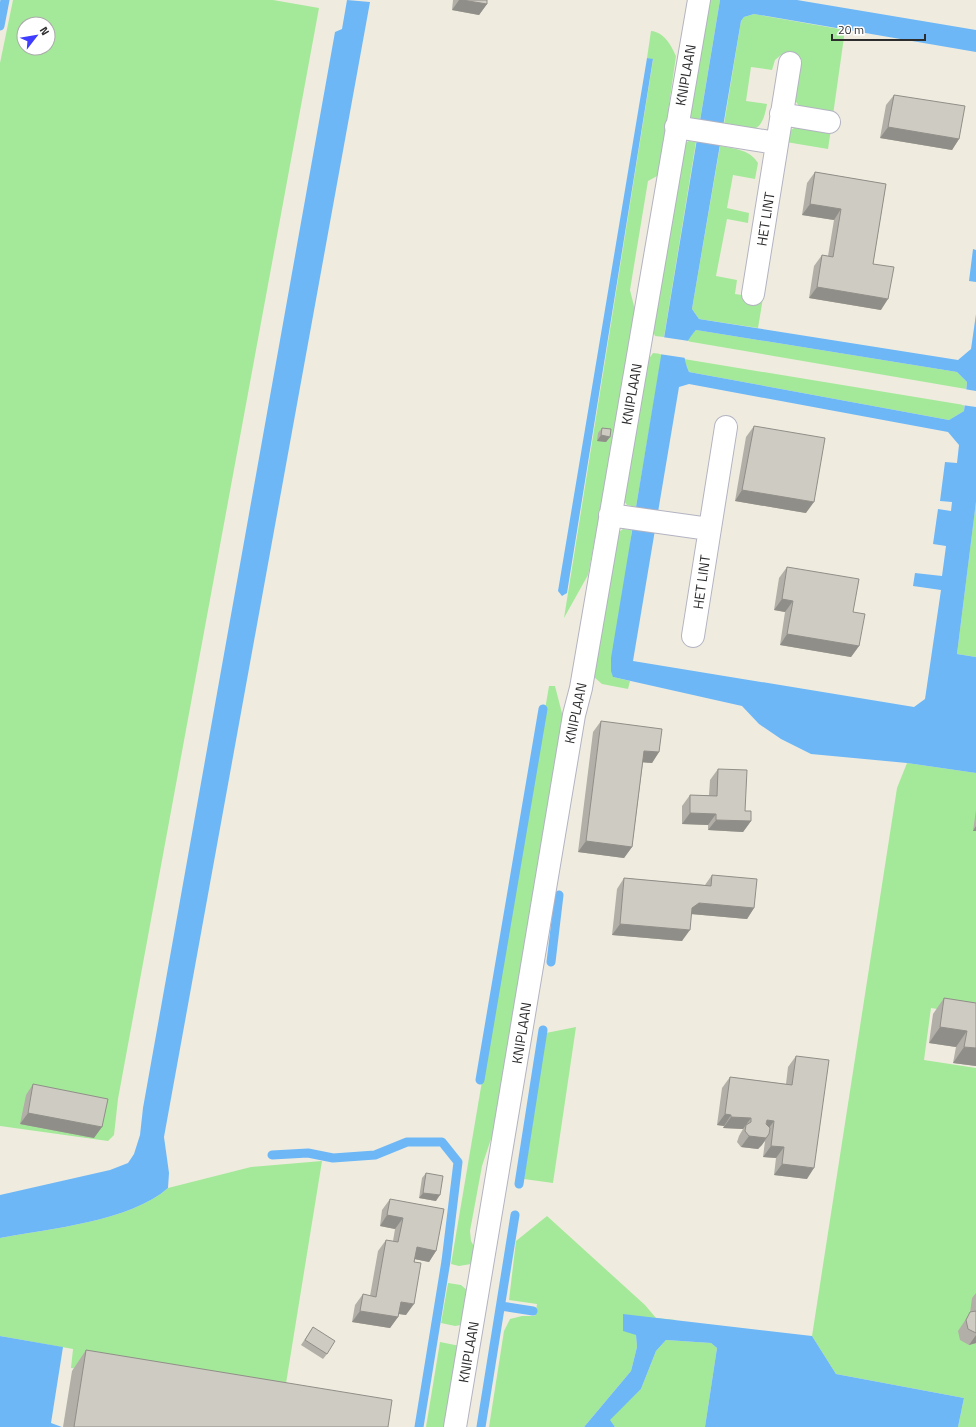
<svg xmlns="http://www.w3.org/2000/svg" width="976" height="1427" font-family="'Titillium Web',sans-serif">
  <style>
    .green { fill: #a4e999; fill-rule: evenodd }
    .water { fill: #6db7f7; fill-rule: evenodd }
    .pier { fill: #efecdf }
    .lines { fill: none; stroke-linecap: round; stroke-linejoin: round }
    .stream { stroke: #6db7f7; stroke-width: 9 }
    .minor-casing { stroke: #b3b3c2; stroke-width: 24 }
    .minor { stroke: #fff; stroke-width: 22 }
    .wall { fill: #b1afa7 }
    .shaded-wall { fill: #908e88 }
    .building { fill: #cecbc2; stroke: #908e88 }
    .labels { text-anchor: middle; dominant-baseline: central; stroke-width: 3; stroke-linejoin: round; paint-order: stroke }
    .street-label { font-size: 14px; fill: #2d2d2d; stroke: #fff }
  </style>
  <rect width="100%" height="100%" fill="#efecdf"/>
  <path class="green" d="M 13,0 L 273,0 L 319,8 L 118,1099 L 114,1135 L 108,1141 L 0,1126 L 0,63 ZM 24,24 L 48,24 L 48,48 L 24,48 Z
    M 709,0 L 720,0 L 700,120 L 692,119 L 689,114 Z
    M 754,14 L 845,30 L 833,115 L 800,107 L 796,102 L 796,97 L 801,59 L 781,55 L 775,60 L 772,70 L 751,67 L 746,101 L 767,104 C 761,138 751,130 724,124 L 741,21 L 744,17 Z
    M 651,31 C 664,32 671,45 676,56 L 659,175 L 648,181 L 630,290 L 635,310 L 636,326 L 588,575 L 564,618 L 653,60 L 647,58 Z
    M 797,126 L 831,129 L 828,149 L 786,142 L 791,130 Z
    M 689,141 L 696,142 L 664,337 L 655,336 L 653,331 L 683,144 Z
    M 720,146 C 735,149 749,149 758,163 L 755,179 L 733,175 L 727,208 L 749,213 L 748,223 L 727,219 L 716,276 L 737,280 L 735,294 L 763,298 L 758,328 L 699,319 L 692,309 Z
    M 696,330 L 957,372 L 967,382 L 966,389 L 686,341 Z
    M 653,353 L 662,354 L 636,507 L 627,505 L 624,501 L 648,360 Z
    M 684,359 L 964,405 L 964,411 L 949,420 L 689,372 Z
    M 976,501 L 976,657 L 957,654 Z
    M 623,529 L 632,530 L 613,677 L 630,681 L 628,689 L 602,684 L 594,677 L 619,532 Z
    M 549,686 L 555,686 L 563,717 L 496,1124 L 482,1166 L 470,1231 L 471,1241 L 475,1248 L 471,1264 L 459,1266 L 451,1264 Z
    M 907,763 L 976,773 L 976,1015 L 931,1008 L 924,1060 L 976,1068 L 976,1427 L 958,1427 L 964,1398 L 836,1374 L 812,1336 L 897,788 Z
    M 576,1027 L 553,1183 L 524,1179 L 546,1033 Z
    M 322,1161 L 283,1402 L 71,1368 L 73,1349 L 0,1336 L 0,1238 C 49,1229 131,1221 168,1188 L 251,1167 Z
    M 547,1216 L 645,1305 L 656,1318 L 676,1320 L 636,1334 L 637,1347 L 631,1371 L 584,1427 L 489,1427 L 504,1331 L 510,1319 L 522,1316 L 535,1316 L 537,1304 L 509,1300 L 516,1241 Z
    M 448,1283 L 461,1285 L 468,1291 L 461,1325 L 455,1326 L 441,1323 Z
    M 666,1340 L 711,1343 L 717,1348 L 705,1427 L 615,1427 L 609,1420 L 641,1389 L 656,1351 Z
    M 440,1342 L 460,1346 L 445,1427 L 426,1427 Z"/>
  <path class="water" d="M 347,0 L 370,2 L 164,1137 L 169,1173 L 168,1188 C 131,1221 49,1229 0,1238 L 0,1195 L 110,1170 L 128,1163 L 134,1154 L 140,1135 L 143,1108 L 335,32 L 342,29 Z
    M 720,0 L 797,0 L 976,30 L 976,52 L 754,14 L 744,17 L 741,21 L 692,309 L 699,319 L 958,360 L 971,349 L 976,314 L 976,502 L 957,654 L 976,657 L 976,773 L 907,763 L 811,754 L 781,739 L 759,724 L 742,706 L 613,677 L 611,671 L 611,658 ZM 696,330 L 957,372 L 967,382 L 964,411 L 949,420 L 689,372 C 681,353 683,345 696,330 ZM 689,384 L 948,432 L 959,445 L 957,463 L 945,462 L 940,501 L 952,502 L 951,511 L 938,509 L 933,544 L 946,546 L 942,576 L 915,573 L 913,586 L 941,590 L 925,699 L 914,707 L 633,661 L 679,387 Z
    M 647,58 L 653,59 L 567,593 L 562,596 L 558,591 Z
    M 973,249 L 976,250 L 976,282 L 969,281 Z
    M 623,1314 L 812,1336 L 836,1374 L 964,1398 L 958,1427 L 705,1427 L 717,1348 L 711,1343 L 666,1340 L 656,1351 L 641,1389 L 610,1420 L 615,1427 L 584,1427 L 631,1371 L 637,1347 L 636,1335 L 623,1331 Z
    M 0,1336 L 63,1347 L 51,1423 L 62,1427 L 0,1427 Z"/>
  <path class="pier" d="M 662,337 L 689,341 L 686,358 L 659,354 Z
    M 964,389 L 976,391 L 976,407 L 962,405 Z"/>
  <g class="lines">
    <path class="stream" d="M 0,26 L 5,0
      M 551,962 L 559,895
      M 480,1080 L 543,709
      M 272,1155 L 308,1153 L 333,1158 L 375,1155 L 407,1142 L 442,1142 L 458,1162 L 446,1261 L 419,1427
      M 519,1184 L 543,1030
      M 501,1306 L 533,1311
      M 481,1427 L 515,1215"/>
    <g class="minor-casing">
      <path id="minor" d="M 781,114 L 829,122
        M 676,127 L 776,143
        M 753,294 L 790,63
        M 610,515 L 709,529
        M 693,636 L 726,427
        M 455,1427 L 574,715 L 581,688 L 699,0"/>
    </g>
    <use href="#minor" class="minor"/>
  </g>
  <path class="wall" d="M 453,0 L 487,0 L 487,4 L 479,15 L 452,10 Z
    M 894,95 L 959,139 L 952,150 L 880,138 L 886,105 Z
    M 815,172 L 886,184 L 873,264 L 881,310 L 809,298 L 814,266 L 822,255 L 828,256 L 834,220 L 802,215 L 807,183 Z
    M 754,426 L 806,513 L 735,501 L 746,437 Z
    M 602,428 L 610,437 L 606,442 L 597,441 L 598,433 Z
    M 787,567 L 853,612 L 859,646 L 851,657 L 780,645 L 785,612 L 774,610 L 779,578 Z
    M 601,721 L 659,752 L 652,763 L 643,762 L 632,847 L 624,858 L 578,852 L 593,732 Z
    M 718,769 L 745,811 L 751,821 L 743,832 L 708,830 L 708,825 L 682,824 L 682,806 L 690,795 L 709,795 L 710,780 Z
    M 976,810 L 976,831 L 973,831 Z
    M 712,875 L 754,908 L 747,919 L 691,914 L 682,941 L 612,935 L 617,889 L 624,878 L 705,885 Z
    M 944,998 L 976,1003 L 976,1066 L 953,1063 L 956,1047 L 929,1043 L 933,1014 Z
    M 796,1056 L 807,1179 L 774,1175 L 776,1158 L 763,1157 L 765,1141 L 758,1149 L 741,1147 L 737,1142 L 739,1136 L 743,1129 L 723,1128 L 724,1126 L 717,1125 L 722,1088 L 730,1077 L 786,1084 L 788,1067 Z
    M 33,1084 L 94,1138 L 20,1124 L 26,1095 Z
    M 426,1173 L 436,1201 L 419,1198 L 422,1178 Z
    M 390,1199 L 436,1251 L 429,1262 L 415,1259 L 406,1315 L 398,1314 L 398,1317 L 390,1328 L 352,1322 L 355,1305 L 363,1294 L 370,1296 L 378,1251 L 386,1240 L 393,1241 L 395,1229 L 380,1226 L 382,1210 Z
    M 976,1293 L 976,1343 L 969,1345 L 960,1340 L 958,1331 L 970,1313 L 972,1298 Z
    M 313,1327 L 327,1354 L 323,1359 L 301,1345 Z
    M 86,1350 L 388,1427 L 63,1427 L 72,1371 Z"/>
  <path class="shaded-wall" d="M 459,0 L 462,0 L 487,4 L 479,15 L 452,10 Z
    M 888,127 L 959,139 L 952,150 L 880,138 Z
    M 810,204 L 841,209 L 834,220 L 802,215 Z
    M 817,287 L 888,299 L 881,310 L 809,298 Z
    M 601,435 L 610,437 L 606,442 L 597,441 Z
    M 742,490 L 814,502 L 806,513 L 735,501 Z
    M 782,599 L 793,601 L 785,612 L 774,610 Z
    M 787,634 L 859,646 L 851,657 L 780,645 Z
    M 644,751 L 659,752 L 652,763 L 637,762 Z
    M 690,813 L 716,814 L 708,825 L 682,824 Z
    M 716,820 L 751,821 L 743,832 L 708,830 Z
    M 976,826 L 976,831 L 973,831 Z
    M 586,841 L 632,847 L 624,858 L 578,852 Z
    M 699,903 L 754,908 L 747,919 L 691,914 L 692,908 Z
    M 620,924 L 690,930 L 682,941 L 612,935 Z
    M 940,1027 L 967,1031 L 956,1047 L 929,1043 Z
    M 964,1047 L 976,1048 L 976,1066 L 953,1063 Z
    M 28,1113 L 102,1127 L 94,1138 L 20,1124 Z
    M 725,1114 L 731,1115 L 724,1126 L 717,1125 Z
    M 731,1117 L 751,1118 L 743,1129 L 723,1128 Z
    M 767,1120 L 774,1121 L 766,1132 Z
    M 769,1134 L 762,1145 L 758,1149 L 741,1147 L 749,1136 Z
    M 771,1146 L 784,1147 L 776,1158 L 763,1157 Z
    M 782,1164 L 814,1168 L 807,1179 L 774,1175 Z
    M 423,1193 L 440,1195 L 436,1201 L 419,1198 Z
    M 387,1215 L 403,1218 L 395,1229 L 380,1226 Z
    M 417,1247 L 436,1251 L 429,1262 L 409,1258 Z
    M 401,1302 L 414,1304 L 406,1315 L 393,1313 Z
    M 360,1311 L 398,1317 L 390,1328 L 352,1322 Z
    M 976,1335 L 976,1343 L 969,1345 Z"/>
  <path class="building" d="M 462,0 L 487,0 L 487,4 Z
    M 894,95 L 965,106 L 959,139 L 888,127 Z
    M 815,172 L 886,184 L 873,264 L 894,267 L 888,299 L 817,287 L 822,255 L 833,257 L 841,209 L 810,204 Z
    M 754,426 L 825,438 L 814,502 L 742,490 Z
    M 602,428 L 611,429 L 610,437 L 601,435 Z
    M 787,567 L 859,579 L 853,612 L 865,614 L 859,646 L 787,634 L 793,601 L 782,599 Z
    M 601,721 L 662,729 L 659,752 L 644,751 L 632,847 L 586,841 Z
    M 718,769 L 747,770 L 745,811 L 751,811 L 751,821 L 716,820 L 716,814 L 690,813 L 690,795 L 717,796 Z
    M 712,875 L 757,879 L 754,908 L 699,903 L 692,908 L 690,930 L 620,924 L 624,878 L 711,886 Z
    M 944,998 L 976,1003 L 976,1048 L 964,1047 L 967,1031 L 940,1027 Z
    M 796,1056 L 829,1060 L 814,1168 L 782,1164 L 784,1147 L 771,1146 L 774,1121 L 767,1120 L 766,1124 L 770,1128 L 769,1134 L 766,1138 L 749,1136 L 745,1131 L 746,1125 L 751,1122 L 751,1118 L 731,1117 L 731,1115 L 725,1114 L 730,1077 L 792,1085 Z
    M 33,1084 L 108,1099 L 102,1127 L 28,1113 Z
    M 426,1173 L 443,1176 L 440,1195 L 423,1193 Z
    M 390,1199 L 444,1209 L 436,1251 L 417,1247 L 414,1262 L 421,1263 L 414,1304 L 401,1302 L 398,1317 L 360,1311 L 363,1294 L 376,1297 L 386,1240 L 398,1242 L 403,1218 L 387,1215 Z
    M 976,1311 L 976,1333 L 968,1329 L 966,1320 L 970,1312 Z
    M 313,1327 L 335,1341 L 327,1354 L 305,1340 Z
    M 86,1350 L 392,1400 L 388,1427 L 74,1427 Z"/>
  <g class="labels">
    <g class="street-label">
      <text transform="translate(685 75) rotate(-80)">KNIPLAAN</text>
      <text transform="translate(765 219) rotate(-81)">HET LINT</text>
      <text transform="translate(631 394) rotate(-80)">KNIPLAAN</text>
      <text transform="translate(701 582) rotate(-82)">HET LINT</text>
      <text transform="translate(575 713) rotate(-78)">KNIPLAAN</text>
      <text transform="translate(521 1033) rotate(-81)">KNIPLAAN</text>
      <text transform="translate(468 1352) rotate(-80)">KNIPLAAN</text>
    </g>
  </g>
  <g transform="translate(36 36) rotate(59)"><circle r="19" fill="#ffffff" stroke="#ababab"/>
  <path d="M0-3L7 15L0 10L-7 15Z" fill="#3f3dff"/>
  <text y="-6" font-size="11" font-weight="bold" text-anchor="middle" fill="#2d2d2d">N</text>
  </g>
  <path d="M832 34v6h93v-6" fill="none" stroke="#2d2d2d" stroke-width="2"/>
  <text x="838" y="34" font-size="12" fill="#2d2d2d" stroke="#ffffff" stroke-width="3" paint-order="stroke">20 m</text>
</svg>
